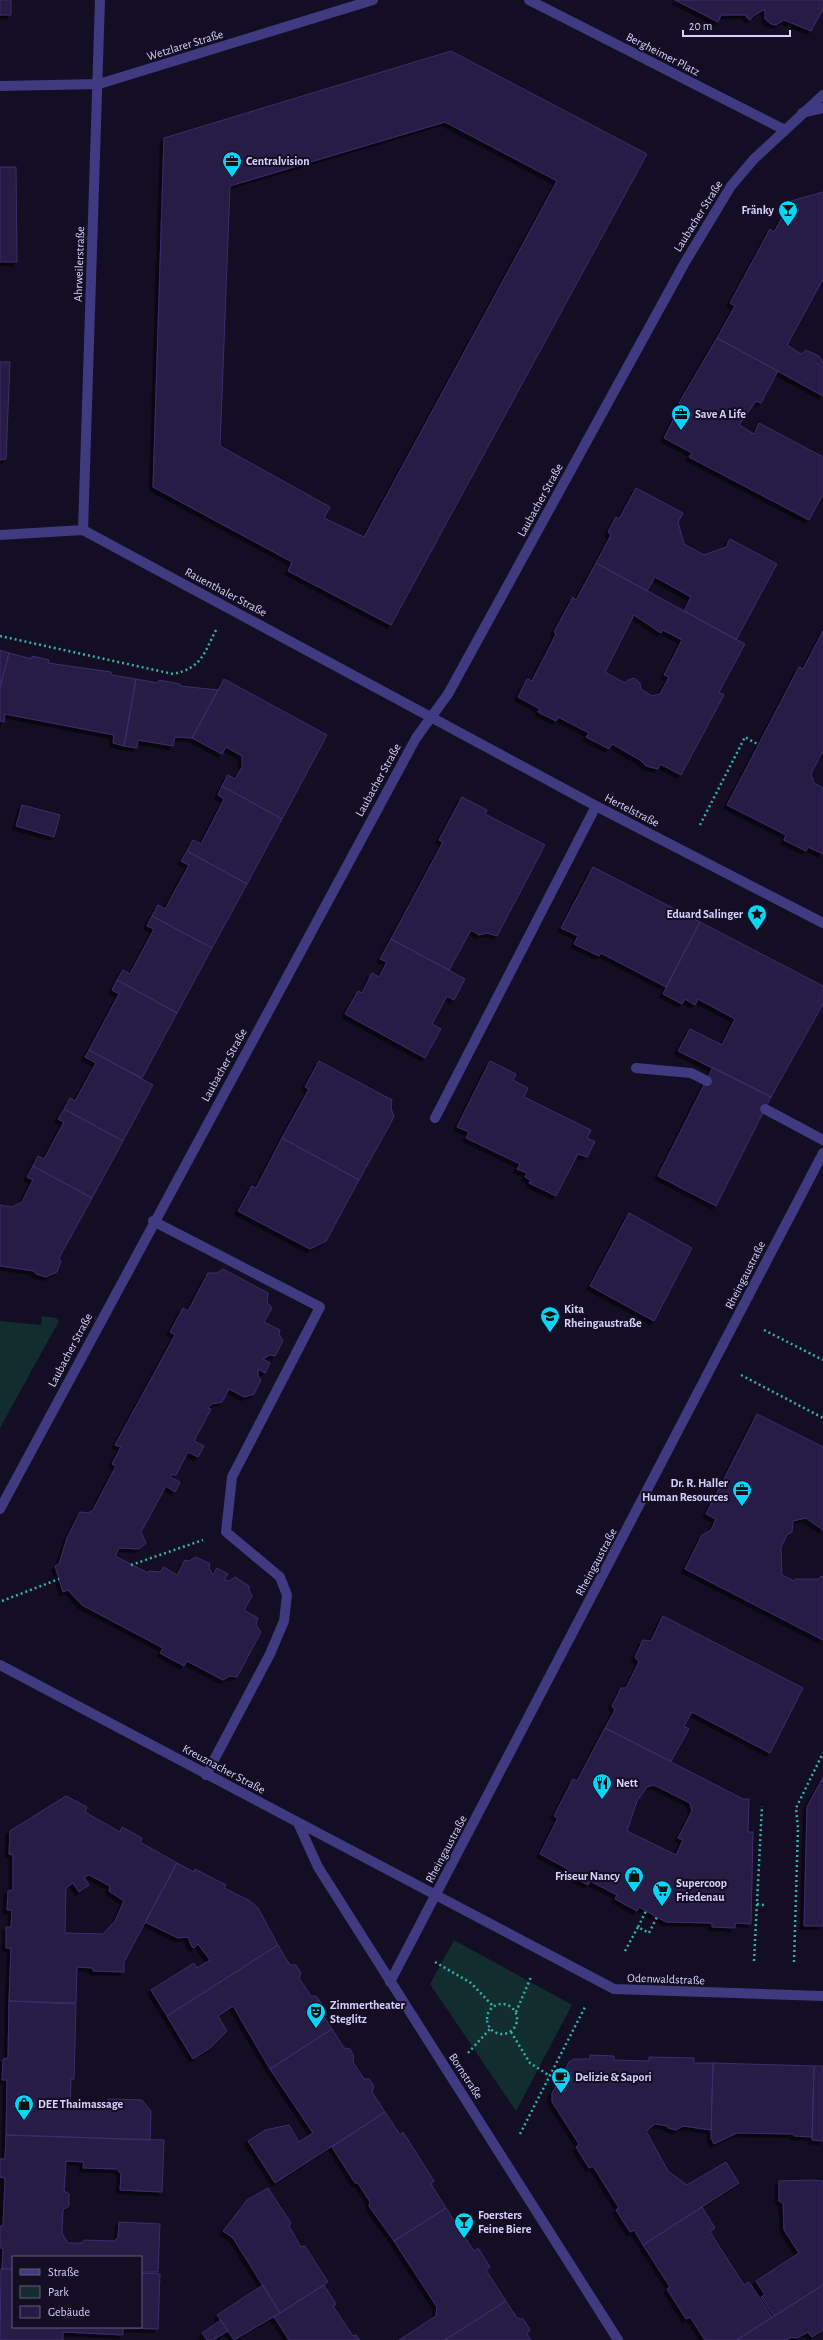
<svg xmlns="http://www.w3.org/2000/svg" width="823" height="2340" font-family="'Alegreya Sans',sans-serif">
  <style>
    .green { fill: #122d2d }
    .building { fill: #251b44; stroke: #3d2d6f; fill-rule: evenodd; filter: url(#shadow) }
    .lines { fill: none; stroke-linecap: round; stroke-linejoin: round }
    .path { stroke: #31b3b0; stroke-width: 2.5; stroke-dasharray: 2 3; stroke-linecap: butt }
    .service { stroke: #403a81; stroke-width: 10 }
    .minor { stroke: #403a81; stroke-width: 10 }
    .tertiary { stroke: #403a81; stroke-width: 10 }
    .labels { text-anchor: middle; dominant-baseline: central; stroke-width: 4; stroke-linejoin: round; paint-order: stroke }
    .street-label { font-size: 12px; fill: #d8d1fe; stroke: #130e23 }
    .poi-label { font-size: 12px; font-weight: bold; fill: #d8d1fe; stroke: #130e23; text-anchor: start }
  </style>
  <defs>
    <filter id="shadow"><feDropShadow dx="-3.5" dy="3.5" stdDeviation="0" flood-color="#0009"/></filter>
  </defs>
  <rect width="100%" height="100%" fill="#130e23"/>
  <path class="green" d="M 42,1316 L 56,1318 L 59,1321 L 0,1428 L 0,1321 L 41,1325 Z
    M 454,1940 L 572,2005 L 516,2111 L 430,1984 Z"/>
  <path class="building" d="M 0,0 L 11,0 L 11,15 L 0,15 Z
    M 675,0 L 823,0 L 823,9 L 811,31 L 784,20 L 776,25 L 771,24 L 765,19 L 765,9 L 753,16 L 750,20 L 747,18 L 746,15 L 721,15 L 718,22 Z
    M 451,51 L 647,154 L 391,625 L 288,571 L 292,562 L 153,487 L 164,138 ZM 445,122 L 557,181 L 364,537 L 324,518 L 330,507 L 220,446 L 230,186 Z
    M 0,167 L 16,167 L 17,262 L 0,262 Z
    M 823,192 L 823,279 L 787,345 L 801,354 L 806,350 L 819,356 L 823,363 L 823,396 L 717,338 L 735,306 L 730,303 L 770,229 L 774,232 L 791,201 Z
    M 717,338 L 778,371 L 761,403 L 756,401 L 739,425 L 754,434 L 759,423 L 823,457 L 823,494 L 809,520 L 689,457 L 692,453 L 664,438 L 681,405 L 679,403 Z
    M 0,362 L 10,362 L 6,459 L 0,460 Z
    M 636,488 L 683,513 L 678,522 L 684,544 L 704,555 L 726,547 L 730,539 L 777,564 L 736,640 L 684,611 L 691,597 L 655,577 L 647,591 L 596,563 L 611,535 L 608,532 L 616,517 L 619,519 Z
    M 596,563 L 745,644 L 719,692 L 724,695 L 681,775 L 660,764 L 658,769 L 646,766 L 640,760 L 612,744 L 609,749 L 586,737 L 589,733 L 558,717 L 556,721 L 538,712 L 540,709 L 518,697 L 527,679 L 532,681 L 556,634 L 554,632 L 573,597 L 576,600 ZM 634,615 L 661,633 L 663,630 L 682,640 L 664,675 L 669,677 L 660,694 L 652,696 L 641,689 L 640,683 L 634,678 L 628,680 L 625,683 L 605,672 Z
    M 823,631 L 823,750 L 811,774 L 814,783 L 823,788 L 823,854 L 808,847 L 806,851 L 784,840 L 786,835 L 727,805 L 799,667 L 803,669 Z
    M 0,650 L 9,653 L 0,687 Z
    M 9,653 L 32,659 L 32,656 L 49,660 L 48,663 L 111,672 L 112,675 L 136,679 L 124,746 L 113,743 L 114,735 L 5,714 L 4,722 L 0,721 L 0,687 Z
    M 136,679 L 158,683 L 159,680 L 180,684 L 180,686 L 218,690 L 192,738 L 175,737 L 173,746 L 138,740 L 137,748 L 124,746 Z
    M 224,679 L 327,735 L 282,819 L 222,786 L 228,775 L 235,779 L 242,767 L 242,756 L 226,747 L 222,754 L 192,738 Z
    M 222,786 L 282,819 L 247,884 L 187,851 L 193,840 L 201,844 L 224,799 L 218,795 Z
    M 462,797 L 487,810 L 485,814 L 545,845 L 497,936 L 487,933 L 479,935 L 471,930 L 449,970 L 391,939 L 443,842 L 439,840 Z
    M 22,805 L 60,815 L 54,837 L 16,826 Z
    M 187,851 L 247,884 L 212,948 L 152,916 L 158,905 L 165,909 L 189,865 L 181,861 Z
    M 593,867 L 700,922 L 666,987 L 601,953 L 599,956 L 574,944 L 578,936 L 561,928 Z
    M 152,916 L 212,948 L 177,1013 L 117,980 L 123,970 L 130,974 L 154,929 L 147,926 Z
    M 700,922 L 823,986 L 823,1004 L 771,1097 L 678,1051 L 690,1029 L 722,1045 L 735,1019 L 698,999 L 695,1005 L 685,999 L 682,1004 L 663,994 Z
    M 391,939 L 465,979 L 454,1000 L 447,996 L 432,1024 L 441,1029 L 425,1058 L 345,1014 L 358,991 L 362,993 L 372,973 L 379,977 L 387,962 L 380,959 Z
    M 117,980 L 177,1013 L 142,1078 L 89,1050 L 119,994 L 112,990 Z
    M 89,1050 L 153,1085 L 123,1141 L 64,1109 L 70,1098 L 75,1101 L 96,1063 L 85,1057 Z
    M 319,1061 L 392,1100 L 391,1108 L 394,1117 L 359,1180 L 282,1138 L 309,1089 L 305,1087 Z
    M 490,1061 L 516,1074 L 513,1080 L 528,1088 L 524,1097 L 591,1130 L 587,1138 L 595,1142 L 587,1157 L 578,1154 L 556,1196 L 529,1183 L 531,1180 L 525,1177 L 527,1173 L 517,1169 L 520,1164 L 466,1138 L 469,1132 L 457,1127 Z
    M 713,1067 L 771,1097 L 716,1206 L 658,1176 Z
    M 64,1109 L 123,1141 L 92,1198 L 33,1166 L 38,1156 L 44,1159 L 64,1122 L 58,1119 Z
    M 282,1138 L 359,1180 L 326,1241 L 310,1249 L 238,1211 L 252,1186 L 256,1188 Z
    M 33,1166 L 92,1198 L 59,1258 L 61,1261 L 57,1272 L 46,1277 L 36,1274 L 34,1271 L 0,1266 L 0,1205 L 12,1207 L 22,1202 L 33,1180 L 27,1177 Z
    M 629,1213 L 692,1248 L 654,1321 L 590,1286 Z
    M 223,1269 L 268,1293 L 267,1302 L 272,1308 L 264,1322 L 280,1330 L 279,1334 L 283,1341 L 275,1356 L 270,1355 L 263,1359 L 270,1363 L 265,1373 L 258,1369 L 258,1376 L 261,1380 L 254,1394 L 244,1397 L 229,1389 L 222,1402 L 212,1404 L 208,1408 L 211,1409 L 194,1441 L 204,1446 L 198,1457 L 188,1452 L 176,1475 L 171,1475 L 170,1477 L 180,1482 L 175,1492 L 166,1486 L 141,1532 L 146,1543 L 139,1549 L 119,1548 L 115,1556 L 148,1573 L 149,1571 L 160,1572 L 164,1567 L 177,1575 L 185,1560 L 189,1561 L 196,1557 L 210,1564 L 209,1568 L 213,1575 L 217,1568 L 228,1574 L 224,1580 L 229,1581 L 235,1577 L 249,1586 L 249,1590 L 252,1596 L 244,1610 L 258,1618 L 256,1625 L 261,1632 L 237,1677 L 230,1676 L 223,1680 L 187,1661 L 184,1666 L 160,1653 L 163,1648 L 82,1605 L 68,1590 L 63,1592 L 55,1566 L 59,1564 L 67,1538 L 80,1512 L 88,1513 L 93,1510 L 116,1466 L 112,1464 L 121,1447 L 115,1445 L 175,1335 L 170,1332 L 183,1308 L 188,1311 L 208,1273 L 217,1273 Z
    M 757,1414 L 823,1447 L 823,1530 L 806,1518 L 793,1521 L 792,1532 L 787,1535 L 781,1547 L 782,1575 L 794,1581 L 795,1579 L 819,1579 L 821,1576 L 823,1577 L 823,1640 L 685,1569 L 702,1535 L 711,1530 L 716,1519 L 706,1514 Z
    M 663,1616 L 803,1688 L 770,1753 L 692,1712 L 684,1726 L 689,1729 L 671,1761 L 605,1728 L 615,1710 L 612,1706 L 621,1688 L 626,1688 L 639,1662 L 635,1657 L 643,1640 L 651,1641 Z
    M 605,1728 L 743,1799 L 749,1799 L 748,1832 L 753,1832 L 751,1924 L 735,1923 L 735,1928 L 712,1927 L 712,1923 L 666,1922 L 639,1907 L 637,1911 L 615,1899 L 617,1895 L 590,1881 L 588,1885 L 566,1873 L 568,1869 L 540,1854 L 558,1818 L 554,1816 L 573,1779 L 577,1781 ZM 654,1785 L 690,1803 L 692,1811 L 678,1838 L 683,1840 L 676,1855 L 627,1831 L 637,1801 L 647,1787 Z
    M 823,1777 L 823,1926 L 804,1926 L 807,1807 Z
    M 66,1796 L 87,1807 L 85,1812 L 120,1832 L 122,1827 L 142,1838 L 140,1842 L 177,1863 L 124,1962 L 124,1972 L 93,1971 L 93,1968 L 77,1967 L 76,2003 L 9,2001 L 11,1948 L 6,1948 L 6,1927 L 11,1927 L 12,1910 L 7,1910 L 8,1891 L 13,1890 L 13,1855 L 9,1854 L 10,1831 ZM 89,1875 L 110,1886 L 109,1891 L 124,1901 L 115,1921 L 103,1934 L 65,1933 L 66,1888 L 73,1883 L 79,1892 L 89,1885 L 84,1877 Z
    M 177,1863 L 194,1872 L 195,1869 L 226,1885 L 224,1888 L 250,1901 L 258,1908 L 278,1945 L 167,2016 L 151,1990 L 194,1963 L 197,1968 L 210,1960 L 198,1944 L 194,1948 L 192,1947 L 188,1937 L 178,1938 L 145,1922 Z
    M 278,1945 L 290,1965 L 296,1965 L 301,1973 L 299,1978 L 311,1996 L 316,1996 L 321,2003 L 319,2009 L 332,2029 L 270,2069 L 233,2006 L 218,2016 L 227,2031 L 210,2048 L 193,2059 L 167,2016 Z
    M 9,2001 L 76,2004 L 74,2079 L 71,2079 L 70,2104 L 107,2109 L 108,2099 L 142,2100 L 151,2111 L 150,2140 L 6,2135 L 7,2080 L 2,2080 L 3,2059 L 8,2058 Z
    M 332,2029 L 344,2048 L 350,2049 L 354,2056 L 353,2062 L 364,2079 L 369,2079 L 374,2086 L 372,2092 L 385,2112 L 275,2183 L 248,2141 L 265,2130 L 289,2125 L 299,2142 L 313,2133 L 270,2069 Z
    M 590,2055 L 614,2056 L 614,2060 L 649,2061 L 649,2057 L 694,2058 L 694,2063 L 713,2063 L 711,2130 L 683,2126 L 676,2130 L 668,2128 L 668,2126 L 655,2124 L 646,2131 L 668,2171 L 687,2185 L 726,2162 L 739,2183 L 643,2245 L 634,2230 L 630,2232 L 616,2210 L 619,2208 L 593,2166 L 589,2168 L 576,2147 L 579,2144 L 552,2102 L 552,2093 L 569,2062 L 574,2059 L 590,2059 Z
    M 713,2063 L 814,2066 L 812,2137 L 794,2136 L 793,2134 L 737,2133 L 714,2144 L 711,2138 Z
    M 814,2066 L 823,2066 L 823,2141 L 812,2140 Z
    M 385,2112 L 400,2135 L 403,2132 L 434,2181 L 431,2184 L 446,2208 L 394,2241 L 369,2206 L 370,2202 L 358,2183 L 355,2183 L 332,2147 Z
    M 6,2135 L 164,2140 L 162,2192 L 120,2190 L 121,2174 L 117,2169 L 83,2168 L 84,2162 L 66,2161 L 64,2191 L 69,2194 L 69,2206 L 63,2210 L 62,2233 L 68,2243 L 82,2243 L 84,2240 L 114,2241 L 118,2237 L 119,2222 L 160,2224 L 158,2272 L 141,2272 L 141,2257 L 13,2257 L 13,2269 L 2,2269 L 3,2248 L 0,2248 L 0,2226 L 3,2226 L 5,2178 L 0,2177 L 0,2159 L 5,2159 Z
    M 812,2180 L 823,2181 L 823,2285 L 774,2316 L 761,2297 L 765,2295 L 756,2281 L 799,2253 L 784,2230 L 783,2203 L 779,2201 L 779,2181 Z
    M 268,2188 L 291,2223 L 289,2226 L 301,2247 L 305,2246 L 328,2282 L 280,2313 L 233,2238 L 223,2231 L 247,2200 Z
    M 702,2207 L 715,2228 L 710,2232 L 744,2285 L 749,2282 L 772,2317 L 737,2340 L 705,2340 L 690,2317 L 686,2319 L 667,2289 L 670,2287 L 643,2245 Z
    M 446,2208 L 474,2251 L 478,2248 L 490,2267 L 486,2270 L 506,2301 L 445,2340 L 399,2340 L 436,2316 L 437,2307 L 394,2241 Z
    M 1,2269 L 13,2269 L 13,2327 L 141,2327 L 141,2273 L 160,2274 L 158,2329 L 123,2328 L 123,2335 L 63,2332 L 63,2340 L 0,2340 Z
    M 263,2285 L 280,2313 L 234,2340 L 217,2315 Z
    M 324,2285 L 336,2304 L 333,2306 L 353,2336 L 356,2335 L 360,2340 L 289,2340 L 274,2317 Z
    M 823,2285 L 823,2330 L 812,2337 L 808,2332 L 797,2338 L 791,2337 L 786,2340 L 737,2340 Z
    M 506,2301 L 517,2318 L 523,2319 L 530,2329 L 527,2334 L 531,2340 L 445,2340 Z
    M 221,2320 L 228,2331 L 213,2340 L 207,2340 L 202,2333 Z"/>
  <g class="lines">
    <path class="path" d="M 0,636 L 173,674 C 202,668 204,653 216,630
      M 700,825 L 745,737 L 759,745
      M 764,1330 L 823,1360
      M 741,1375 L 823,1418
      M 131,1565 L 203,1540
      M 2,1601 L 59,1579
      M 757,1904 L 764,1905
      M 638,1927 L 646,1911
      M 625,1951 L 638,1927 L 649,1933 L 657,1917
      M 754,1961 L 762,1806
      M 435,1962 L 471,1983 L 493,2006
      M 794,1962 L 798,1828 L 796,1808 L 823,1753
      M487 2019a15 15 0 1 1 30 0a15 15 0 1 1-30 0Z
      M 516,2012 L 531,1977
      M 511,2032 L 530,2063 L 550,2076
      M 468,2053 L 490,2029
      M 520,2134 L 585,2007"/>
    <path class="service" d="M 636,1068 L 691,1073 L 707,1081
      M 765,1109 L 823,1140
      M 435,1118 L 596,806
      M 153,1221 L 320,1307 L 232,1477 L 226,1532 L 280,1577 L 287,1595 L 284,1621 L 270,1654 L 206,1775"/>
    <path class="minor" d="M 529,0 L 785,130
      M 0,86 L 99,84 L 373,0
      M 802,113 L 823,108
      M 83,530 L 100,0
      M 0,535 L 83,530 L 596,806 L 823,923
      M 0,1665 L 614,1989 L 823,1996
      M 298,1823 L 318,1867 L 618,2340
      M 390,1982 L 823,1153"/>
    <path class="tertiary" d="M 0,1509 L 416,738 L 448,694 L 684,264 L 731,186 L 754,159 L 823,95"/>
  </g>
  <defs>
    <g id="office-pin" transform="scale(1)"><path d="M0 17L-7.5 6A9.5 9.5 0 1 1 7.5 6Z" fill="#05d5f7" stroke="#130e23"/><path d="M-6-3h4V-5.5h4V-3h4V5H-6ZM-1-4.5V-3h2v-1.5ZM-6 0V1H6V0Z" fill="#111"/></g>
    <g id="bar-pin" transform="scale(1)"><path d="M0 17L-7.5 6A9.5 9.5 0 1 1 7.5 6Z" fill="#05d5f7" stroke="#130e23"/><path d="M-6-5H6L.8 .8V4.5H3.5V6h-7V4.5H-.8V.8Z" fill="#111"/></g>
    <g id="sight-pin" transform="scale(1)"><path d="M0 17L-7.5 6A9.5 9.5 0 1 1 7.5 6Z" fill="#05d5f7" stroke="#130e23"/><path d="M0-6L1.8-2.2L6-1.7L2.9 1.2L3.7 5.4L0 3.3L-3.7 5.4L-2.9 1.2L-6-1.7L-1.8-2.2Z" fill="#111"/></g>
    <g id="school-pin" transform="scale(1)"><path d="M0 17L-7.5 6A9.5 9.5 0 1 1 7.5 6Z" fill="#05d5f7" stroke="#130e23"/><path d="M0-5L7-2L0 1L-7-2ZM-4 1L0 2.5L4 1V4Q0 6-4 4Z" fill="#111"/></g>
    <g id="restaurant-pin" transform="scale(1)"><path d="M0 17L-7.5 6A9.5 9.5 0 1 1 7.5 6Z" fill="#05d5f7" stroke="#130e23"/><path d="M-5-6h1v4h1v-4h1v4h1v-4h1v5L-1.5 .5V6h-2V.5L-5-1ZM5-6V6H3V1.5H1.5Q1.5-4 5-6Z" fill="#111"/></g>
    <g id="shop-pin" transform="scale(1)"><path d="M0 17L-7.5 6A9.5 9.5 0 1 1 7.5 6Z" fill="#05d5f7" stroke="#130e23"/><path d="M-5-2.5h2.3a2.7 3.5 0 0 1 5.4 0H5L5.5 6h-11ZM-1.5-2.5h3a1.5 2.3 0 0 0-3 0Z" fill="#111"/></g>
    <g id="supermarket-pin" transform="scale(1)"><path d="M0 17L-7.5 6A9.5 9.5 0 1 1 7.5 6Z" fill="#05d5f7" stroke="#130e23"/><path d="M-6-5.5h2.5l.6 2H6L4.5 2H-2.5L-4.4-4H-6ZM-1.5 3.2a1.3 1.3 0 1 0 .1 0ZM3 3.2a1.3 1.3 0 1 0 .1 0Z" fill="#111"/></g>
    <g id="theatre-pin" transform="scale(1)"><path d="M0 17L-7.5 6A9.5 9.5 0 1 1 7.5 6Z" fill="#05d5f7" stroke="#130e23"/><path d="M-5-5.5Q0-4 5-5.5V0Q5 5 0 6Q-5 5-5 0ZM-3.3-2.5H-1v1.5H-3.3ZM1-2.5H3.3v1.5H1ZM-2.8 1Q0 5.5 2.8 1Z" fill="#111"/></g>
    <g id="cafe-pin" transform="scale(1)"><path d="M0 17L-7.5 6A9.5 9.5 0 1 1 7.5 6Z" fill="#05d5f7" stroke="#130e23"/><path d="M-5.5-4.5H6V0H3Q3 3.5 0 3.5H-2.5Q-5.5 3.5-5.5 0ZM3-3.2v2h1.7v-2ZM-6 4.5H4V6H-6Z" fill="#111"/></g>
  </defs>
  <g fill-rule="evenodd">
    <use href="#office-pin" x="232" y="161"/>
    <use href="#bar-pin" x="788" y="210"/>
    <use href="#office-pin" x="681" y="414"/>
    <use href="#sight-pin" x="757" y="914"/>
    <use href="#school-pin" x="550" y="1316"/>
    <use href="#office-pin" x="742" y="1490"/>
    <use href="#restaurant-pin" x="602" y="1783"/>
    <use href="#shop-pin" x="634" y="1876"/>
    <use href="#supermarket-pin" x="662" y="1890"/>
    <use href="#theatre-pin" x="316" y="2012"/>
    <use href="#cafe-pin" x="561" y="2077"/>
    <use href="#shop-pin" x="24" y="2104"/>
    <use href="#bar-pin" x="464" y="2222"/>
  </g>
  <g class="labels">
    <g class="street-label">
      <text transform="translate(185 45) rotate(-17)">Wetzlarer Straße</text>
      <text transform="translate(663 54) rotate(27)">Bergheimer Platz</text>
      <text transform="translate(698 216) rotate(-58)">Laubacher Straße</text>
      <text transform="translate(79 264) rotate(-88)">Ahrweilerstraße</text>
      <text transform="translate(540 500) rotate(-61)">Laubacher Straße</text>
      <text transform="translate(226 592) rotate(28)">Rauenthaler Straße</text>
      <text transform="translate(378 780) rotate(-61)">Laubacher Straße</text>
      <text transform="translate(632 810) rotate(27)">Hertelstraße</text>
      <text transform="translate(224 1065) rotate(-61)">Laubacher Straße</text>
      <text transform="translate(745 1275) rotate(-63)">Rheingaustraße</text>
      <text transform="translate(70 1350) rotate(-62)">Laubacher Straße</text>
      <text transform="translate(596 1562) rotate(-62)">Rheingaustraße</text>
      <text transform="translate(224 1769) rotate(28)">Kreuznacher Straße</text>
      <text transform="translate(446 1849) rotate(-62)">Rheingaustraße</text>
      <text transform="translate(666 1979) rotate(2)">Odenwaldstraße</text>
      <text transform="translate(466 2076) rotate(57)">Bornstraße</text>
    </g>
    <g class="poi-label">
      <text x="246" y="161">Centralvision</text>
      <text x="774" y="210" text-anchor="end">Fränky</text>
      <text x="695" y="414">Save A Life</text>
      <text x="743" y="914" text-anchor="end">Eduard Salinger</text>
      <text x="564" y="1309">Kita<tspan x="564" dy="14">Rheingaustraße</tspan></text>
      <text x="728" y="1483" text-anchor="end">Dr. R. Haller<tspan x="728" dy="14">Human Resources</tspan></text>
      <text x="616" y="1783">Nett</text>
      <text x="620" y="1876" text-anchor="end">Friseur Nancy</text>
      <text x="676" y="1883">Supercoop<tspan x="676" dy="14">Friedenau</tspan></text>
      <text x="330" y="2005">Zimmertheater<tspan x="330" dy="14">Steglitz</tspan></text>
      <text x="575" y="2077">Delizie &amp; Sapori</text>
      <text x="38" y="2104">DEE Thaimassage</text>
      <text x="478" y="2215">Foersters<tspan x="478" dy="14">Feine Biere</tspan></text>
    </g>
  </g>
  <rect x="12" y="2256" width="130" height="72" fill="#130e23" stroke="#625c7b"/>
  <rect x="20" y="2269" width="20" height="6" fill="#403a81" stroke="#625c7b"/>
  <text x="48" y="2276" font-size="12" fill="#d8d1fe">Straße</text>
  <rect x="20" y="2286" width="20" height="12" fill="#122d2d" stroke="#625c7b"/>
  <text x="48" y="2296" font-size="12" fill="#d8d1fe">Park</text>
  <rect x="20" y="2306" width="20" height="12" fill="#251b44" stroke="#625c7b"/>
  <text x="48" y="2316" font-size="12" fill="#d8d1fe">Gebäude</text>
  <path d="M683 30v6h107v-6" fill="none" stroke="#d8d1fe" stroke-width="2"/>
  <text x="689" y="30" font-size="12" fill="#d8d1fe" stroke="#130e23" stroke-width="3" paint-order="stroke">20 m</text>
</svg>
